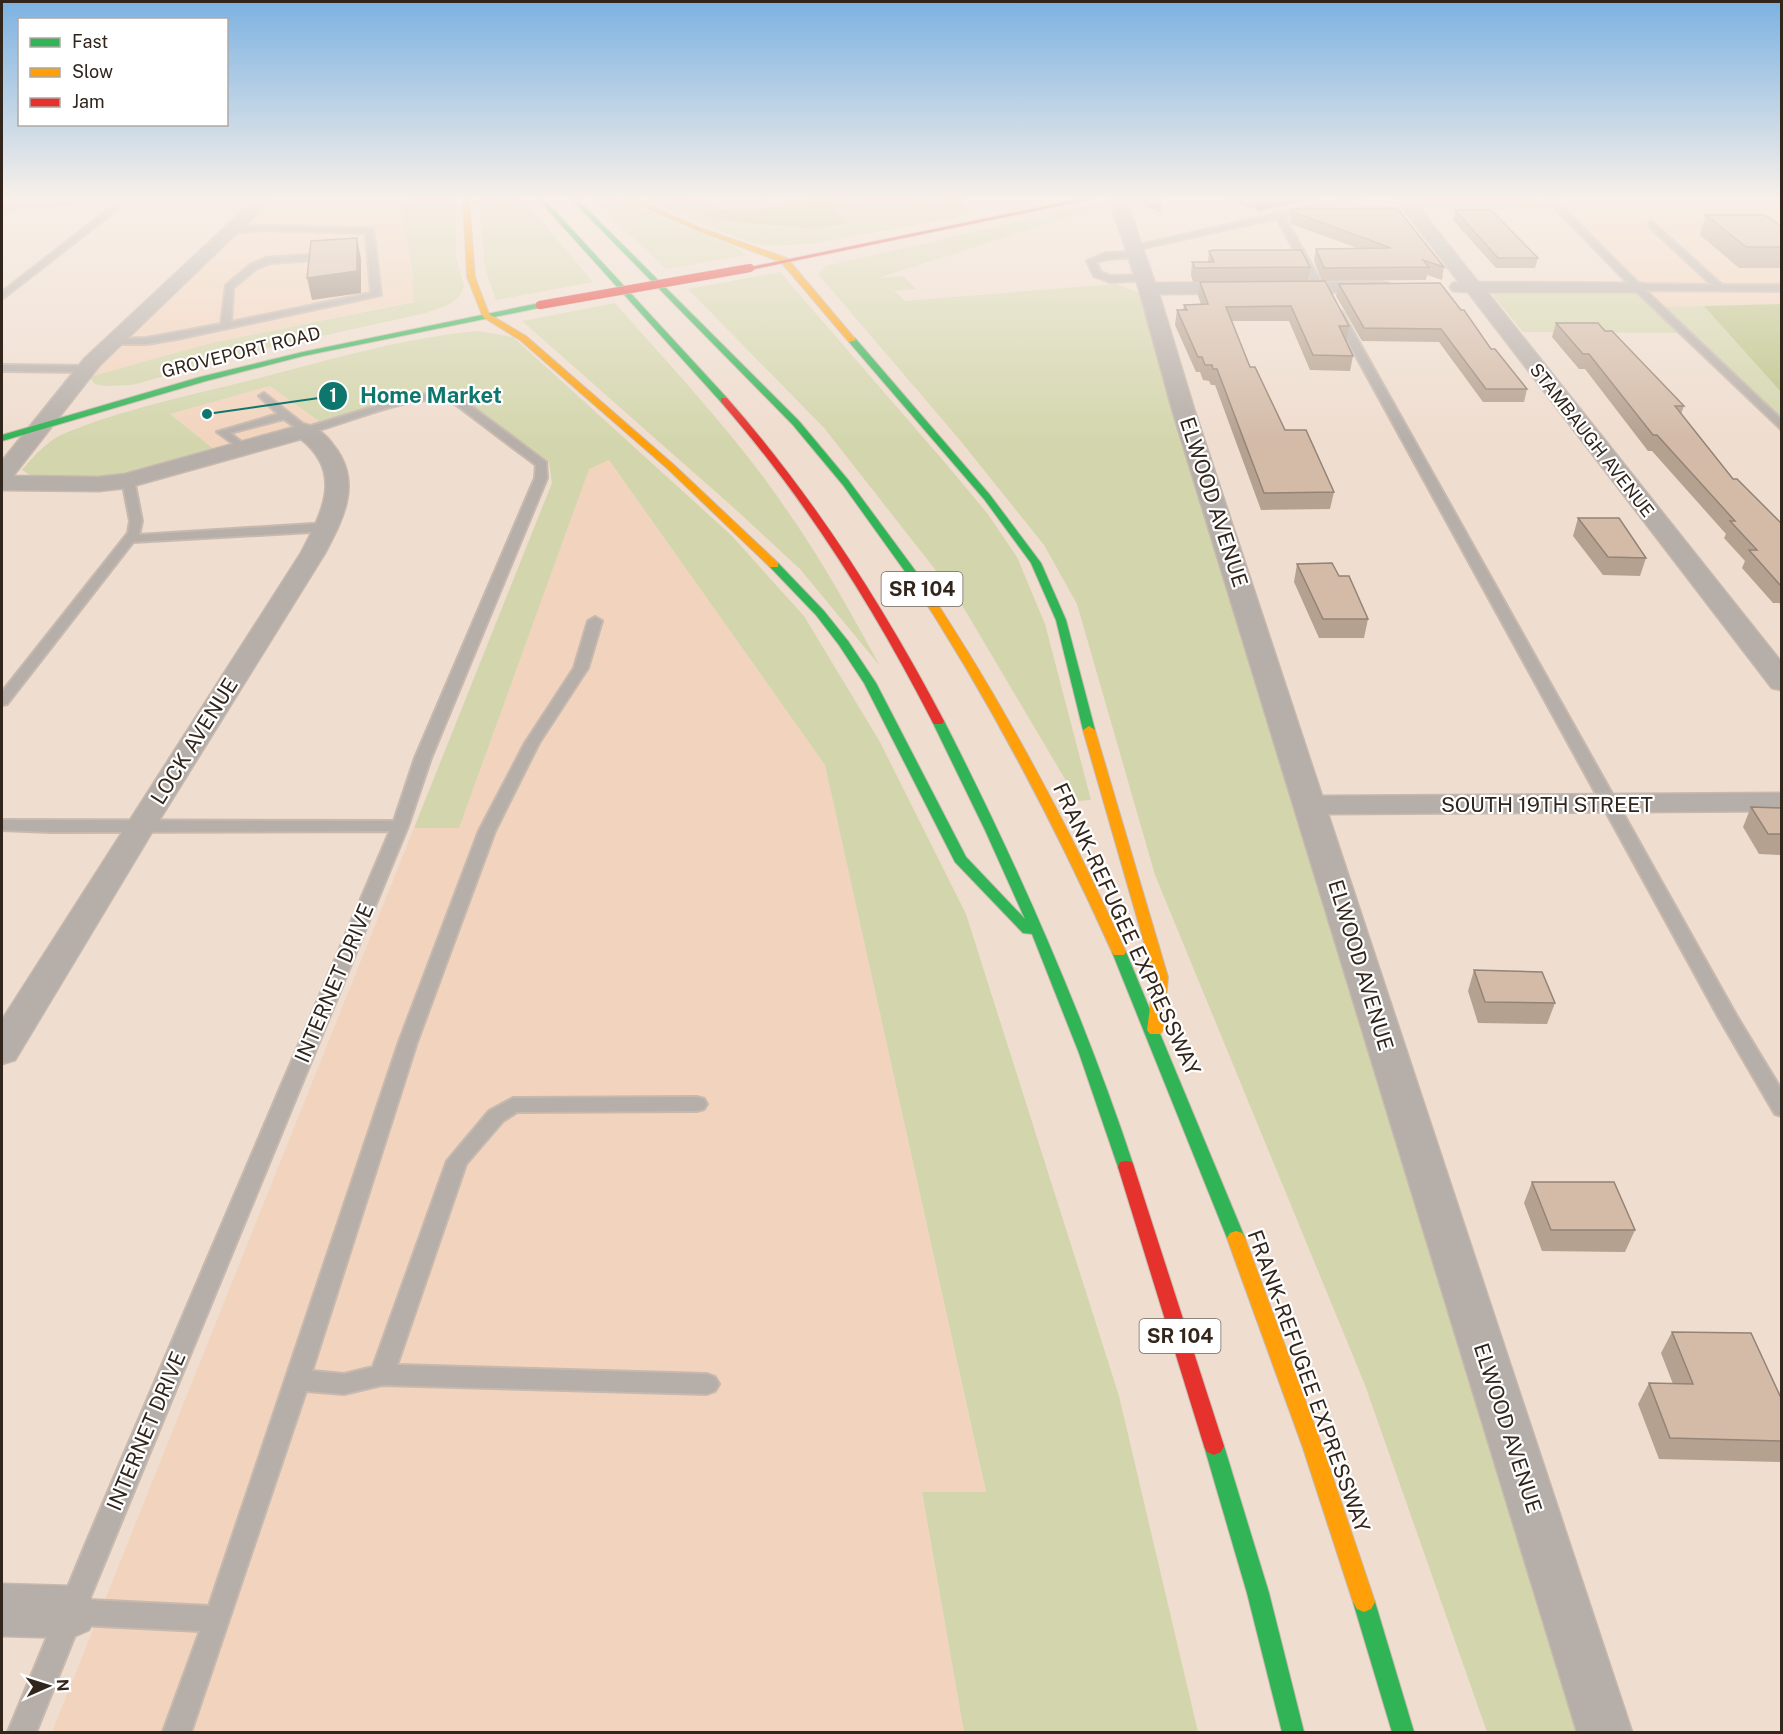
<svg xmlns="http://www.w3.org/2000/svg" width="1783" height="1734" font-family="'Public Sans',sans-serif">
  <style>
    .built { fill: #f2d4be }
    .green { fill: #d3d6ad }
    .forest { fill: #bcc488 }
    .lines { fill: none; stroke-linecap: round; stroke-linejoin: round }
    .lane-casing { stroke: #c7b9ae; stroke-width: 4 }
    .street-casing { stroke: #c7b9ae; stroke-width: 3 }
    .fast-casing { stroke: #c7b9ae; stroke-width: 2 }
    .slow-casing { stroke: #c7b9ae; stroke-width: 2 }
    .jam-casing { stroke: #c7b9ae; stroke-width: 2 }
    .lane { fill: #b5aea9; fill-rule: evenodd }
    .street { fill: #b5aea9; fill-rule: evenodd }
    .fast { fill: #30b455; fill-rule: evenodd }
    .slow { fill: #ff9f0a; fill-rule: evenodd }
    .jam { fill: #e5322d; fill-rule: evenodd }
    .jam-bridge-casing { stroke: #c7b9ae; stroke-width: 9; stroke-linecap: butt }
    .jam-bridge { stroke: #e5322d; stroke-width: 8 }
    .wall { fill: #b5a190 }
    .shaded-wall { fill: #948376 }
    .building { fill: #d3bba8; stroke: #948376; stroke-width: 1.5 }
    .labels { text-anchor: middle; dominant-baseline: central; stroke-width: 4.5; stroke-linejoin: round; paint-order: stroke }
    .far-street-label { font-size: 18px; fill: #31251c; stroke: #fff }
    .shield { fill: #fff; stroke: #6f6660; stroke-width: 1.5 }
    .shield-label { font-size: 20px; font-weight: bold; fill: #31251c }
    .street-label { font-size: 21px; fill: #31251c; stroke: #fff }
    .leader { fill: none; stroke: #0f766e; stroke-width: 2 }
    .callout-dot { fill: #0f766e; stroke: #fff; stroke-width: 2 }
    .mark-label { font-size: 18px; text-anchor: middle; font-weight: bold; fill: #fff }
    .callout-label { font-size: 22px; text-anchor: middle; font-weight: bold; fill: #0f766e; stroke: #fff; stroke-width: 4.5; stroke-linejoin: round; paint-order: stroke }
  </style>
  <rect width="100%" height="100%" fill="#efddcf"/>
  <path class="built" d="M 273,198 L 401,198 L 412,269 L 414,301 L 211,343 L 89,377 Z
    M 689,198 L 815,198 L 802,204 L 750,211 L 720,209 Z
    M 1542,198 L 1781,198 L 1781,304 L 1661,307 Z
    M 270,386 L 319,421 L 215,450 L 170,414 Z
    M 609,460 L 825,765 L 986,1493 L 922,1493 L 964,1732 L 52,1732 L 414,828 L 459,828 L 589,468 Z"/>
  <path class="green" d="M 401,198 L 456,198 L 456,257 L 464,286 L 459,297 L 448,305 L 422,314 L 271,347 L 132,385 L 105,386 L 95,384 L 89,377 L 211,343 L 414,302 L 412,269 Z
    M 479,198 L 522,198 L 593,282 L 496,300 L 485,268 Z
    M 591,198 L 619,198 L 659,217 L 737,248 L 747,255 L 666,269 Z
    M 645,198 L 689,198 L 720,209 L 706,213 L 846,223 L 832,209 L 861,198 L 916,198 L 917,207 L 963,206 L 972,214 L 811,244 L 764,246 L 737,238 Z
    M 1411,198 L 1542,198 L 1554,209 L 1422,209 Z
    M 1105,202 L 1110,204 L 878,278 L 903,276 L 916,289 L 894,291 L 905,301 L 1116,284 L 1142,294 L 1511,1501 L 1584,1732 L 1487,1732 L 1365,1385 L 1155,875 L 1077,604 L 1044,545 L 959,439 L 818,274 L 826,266 Z
    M 780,272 L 947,465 L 987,513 L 1017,557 L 1045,624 L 1091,800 L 1078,801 L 959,600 L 825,429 L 688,289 Z
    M 1489,291 L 1645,292 L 1661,307 L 1704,306 L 1781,392 L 1781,428 L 1681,333 L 1523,332 Z
    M 615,303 C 673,369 734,433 784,506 C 820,557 850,611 880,666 L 800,569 L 734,508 L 522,321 Z
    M 478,331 L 513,337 L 731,535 L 804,616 L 880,742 L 966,914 L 1119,1396 L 1198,1732 L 964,1732 L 922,1492 L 986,1492 L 825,765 L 609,460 L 589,469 L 459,828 L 414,828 L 552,483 L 549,463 L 454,392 L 437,389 L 319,421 L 270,386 L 170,414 L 215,450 L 120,476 L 93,480 L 36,479 L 22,470 C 34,456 46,442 63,434 C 123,409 188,396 251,380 C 326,361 401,338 478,331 Z"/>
  <path class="forest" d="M 815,198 L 861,198 L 833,209 L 847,223 L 818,229 L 729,221 L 705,213 C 742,204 779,215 815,198 Z
    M 916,198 L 963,198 L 963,206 L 917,207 Z
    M 1781,304 L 1782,305 L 1781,392 L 1704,306 Z"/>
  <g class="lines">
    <g class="lane-casing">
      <path id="lane" d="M 123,198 L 132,198 L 2,299 L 2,292 Z
        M 1348,198 L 1361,198 L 1284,216 L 1324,287 L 1319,290 L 1314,287 L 1277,218 L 1134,250 L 1130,247 Z
        M 1545,198 L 1553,198 L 1639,284 L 1712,285 L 1649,226 L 1649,222 L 1652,222 L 1722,285 L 1782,285 L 1782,291 L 1645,290 L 1782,420 L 1782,430 L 1634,289 Z
        M 263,226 L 373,229 L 381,295 L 177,339 L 147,344 L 109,344 L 109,340 L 112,339 L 147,338 L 221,324 L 226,285 L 250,265 L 266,258 L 332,253 L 336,256 L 332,259 L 271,263 L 256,269 L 233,288 L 231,322 L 371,293 L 366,233 L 263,230 L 231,233 L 227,230 L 231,227 Z
        M 1139,252 L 1139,256 L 1136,257 L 1107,259 L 1096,262 L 1101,272 L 1111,276 L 1145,275 L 1149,278 L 1148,280 L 1110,282 L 1094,276 L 1087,261 L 1106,253 Z
        M 1337,309 L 1342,312 L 1736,1015 L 1782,1091 L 1782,1116 L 1775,1114 L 1718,1016 L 1332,312 Z
        M 2,365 L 86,366 L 91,369 L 86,372 L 2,371 Z
        M 441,392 L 459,397 L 546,462 L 547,478 L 431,758 L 408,826 L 89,1600 L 209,1606 L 399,1042 L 479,831 L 525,743 L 574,668 L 588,621 L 595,617 L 602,621 L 588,668 L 539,743 L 495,831 L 417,1042 L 312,1371 L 344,1374 L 373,1367 L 447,1161 L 489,1111 L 513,1098 L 697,1097 L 704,1099 L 707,1104 L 704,1109 L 697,1111 L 517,1112 L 503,1121 L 466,1164 L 397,1365 L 707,1374 L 715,1377 L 719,1384 L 715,1391 L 707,1394 L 382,1385 L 344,1394 L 306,1391 L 191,1732 L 163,1732 L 200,1631 L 79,1625 L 36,1732 L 8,1732 L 87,1541 L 390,831 L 52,832 L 2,830 L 2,820 L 394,821 L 415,758 L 535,478 L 536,465 L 451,401 C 416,391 343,425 305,434 L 284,419 L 230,433 L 249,448 L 243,451 L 217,432 L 278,414 L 259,396 L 264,393 L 307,427 L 406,397 Z
        M 128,477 L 134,480 L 142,521 L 139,535 L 328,523 L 334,527 L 328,531 L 133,542 L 7,704 L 2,705 L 2,692 L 128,533 L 130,521 L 122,480 Z"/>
    </g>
    <g class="street-casing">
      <path id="street" d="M 31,198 L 273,198 L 99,366 L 13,476 L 99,477 L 125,474 L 305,424 C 317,427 327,436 334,446 C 362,482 344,517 325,553 L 155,827 L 15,1060 L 2,1064 L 2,1020 L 301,553 C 322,513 344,473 301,439 L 126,488 L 99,491 L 2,490 L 2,461 L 85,358 L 250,204 L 83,203 L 2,210 L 2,200 Z
        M 1109,198 L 1125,198 L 1155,283 L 1383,282 L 1389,283 L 1392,287 L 1389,291 L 1383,292 L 1159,294 L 1194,409 L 1322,796 L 1782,793 L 1782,811 L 1328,814 L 1632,1732 L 1577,1732 L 1172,409 L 1139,289 Z
        M 1395,198 L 1411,198 L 1478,282 L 1643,283 L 1646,287 L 1643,291 L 1637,292 L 1487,292 L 1782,663 L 1782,690 L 1772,688 L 1468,292 L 1453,291 L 1450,287 L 1453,283 L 1459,282 Z
        M 2,1584 L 71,1586 L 89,1594 L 97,1612 L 89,1630 L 71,1638 L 2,1636 Z"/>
    </g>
    <g class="fast-casing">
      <path id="fast" d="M 537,198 L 543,198 L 727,398 L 727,402 L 721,402 Z
        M 570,198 L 576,198 L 799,421 L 849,481 L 917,573 L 917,577 L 909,577 L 843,485 L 793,425 Z
        M 540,303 L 544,305 L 543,307 L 303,356 L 206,381 L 2,441 L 2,435 L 200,377 L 303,352 Z
        M 849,338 L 855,338 L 990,495 L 1041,563 L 1066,620 L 1095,730 L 1093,733 L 1089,734 L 1083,730 L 1056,620 L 1031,563 L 984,499 L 849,342 Z
        M 774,562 L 778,563 L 824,611 L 848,641 L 876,683 L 966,857 L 1025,919 L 985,830 L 932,721 L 938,717 L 944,721 C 1018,866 1083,1013 1134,1167 L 1132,1172 L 1126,1173 L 1120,1172 L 1118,1167 L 1079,1053 L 1032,934 L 1023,933 L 955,862 L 864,683 L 839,645 L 816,615 L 770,567 L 769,565 Z
        M 1119,947 L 1126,952 L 1245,1238 L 1242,1243 L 1236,1245 L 1230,1243 L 1227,1238 L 1112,952 Z
        M 1214,1437 L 1221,1440 L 1224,1446 L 1269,1593 L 1304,1732 L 1282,1732 L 1247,1593 L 1204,1446 L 1207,1440 Z
        M 1364,1592 L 1371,1595 L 1375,1602 L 1414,1732 L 1392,1732 L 1353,1602 L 1357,1595 Z"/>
    </g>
    <g class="slow-casing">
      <path id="slow" d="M 463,198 L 469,198 L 475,277 L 489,314 L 526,336 L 674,465 L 778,563 L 778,567 L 770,567 L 668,469 L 520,340 L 483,317 L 467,277 Z
        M 624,198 L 632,198 L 703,229 L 787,258 L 856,340 L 849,342 L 781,262 L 699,231 Z
        M 913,572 L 917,573 C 998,693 1066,820 1126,952 L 1124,955 L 1114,955 L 1112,952 C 1053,821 987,695 908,575 Z
        M 1089,726 L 1095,730 L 1168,977 L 1163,1030 L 1160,1034 L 1150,1034 L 1147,1030 L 1154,977 L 1083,730 Z
        M 1236,1231 L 1242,1233 L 1245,1238 L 1323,1448 L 1375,1602 L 1371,1609 L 1364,1612 L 1357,1609 L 1353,1602 L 1303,1448 L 1227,1238 L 1230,1233 Z"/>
    </g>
    <g class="jam-casing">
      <path id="jam" d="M 1085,198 L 1096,198 L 750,270 L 746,268 Z
        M 721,398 L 727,398 C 814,497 883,605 944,721 L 942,724 L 934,724 L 932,721 C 873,606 806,500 721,402 Z
        M 1126,1161 L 1132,1162 L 1134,1167 L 1224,1446 L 1221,1452 L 1214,1455 L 1207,1452 L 1204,1446 L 1118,1167 L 1120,1162 Z"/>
    </g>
    <use href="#lane" class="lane"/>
    <use href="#street" class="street"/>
    <use href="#fast" class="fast"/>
    <use href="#slow" class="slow"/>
    <use href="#jam" class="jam"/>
    <g class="jam-bridge-casing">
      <path id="jam-bridge" d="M 540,305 L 750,268"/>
    </g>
    <use href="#jam-bridge" class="jam-bridge"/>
  </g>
  <path class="wall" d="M 1127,198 L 1161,198 L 1162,200 L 1161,213 L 1128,199 Z
    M 1222,198 L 1320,198 L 1258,211 Z
    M 1292,209 L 1444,267 L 1442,280 L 1427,275 L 1426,280 L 1322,281 L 1314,261 L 1316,249 L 1357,248 L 1291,224 L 1290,221 Z
    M 1455,210 L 1538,258 L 1535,268 L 1496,268 L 1453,220 Z
    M 1706,215 L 1782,227 L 1782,268 L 1739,268 L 1700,235 Z
    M 1209,251 L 1310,267 L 1308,281 L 1193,282 L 1191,275 L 1192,262 L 1208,262 Z
    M 1325,281 L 1349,326 L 1346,341 L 1353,356 L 1350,371 L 1310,370 L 1289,321 L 1232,321 L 1250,367 L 1285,430 L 1334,492 L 1330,509 L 1261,510 L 1215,385 L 1211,385 L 1209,381 L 1203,380 L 1200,372 L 1196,372 L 1175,325 L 1177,310 L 1183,310 L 1184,305 L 1201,304 L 1198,296 L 1200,282 Z
    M 1339,284 L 1491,349 L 1527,389 L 1524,402 L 1483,402 L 1439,342 L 1362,341 L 1336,296 Z
    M 1556,323 L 1605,331 L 1684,406 L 1681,414 L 1733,479 L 1782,524 L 1782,605 L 1779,603 L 1773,603 L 1742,568 L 1745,561 L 1724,538 L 1726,534 L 1652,451 L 1648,451 L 1585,369 L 1579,369 L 1552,337 Z
    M 1578,518 L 1646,558 L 1640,576 L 1603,575 L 1573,536 Z
    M 1297,564 L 1339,576 L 1368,619 L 1364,638 L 1319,638 L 1294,582 Z
    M 1751,807 L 1782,808 L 1782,855 L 1759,854 L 1743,827 Z
    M 1474,970 L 1555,1003 L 1547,1024 L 1478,1023 L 1468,991 Z
    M 1532,1182 L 1635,1230 L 1625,1252 L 1542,1251 L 1524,1203 Z
    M 1672,1332 L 1782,1400 L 1782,1462 L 1659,1459 L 1638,1404 L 1649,1383 L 1673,1384 L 1661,1353 Z"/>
  <path class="shaded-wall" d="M 1280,198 L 1320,198 L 1258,211 L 1259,202 Z
    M 357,238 L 361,259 L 361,293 L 312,300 L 307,278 Z"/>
  <path class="building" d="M 1247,198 L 1280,198 L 1259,202 Z
    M 1397,208 L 1444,267 L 1423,260 L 1429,267 L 1324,268 L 1316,249 L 1391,248 L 1293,212 L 1292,209 Z
    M 1455,210 L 1491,210 L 1538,258 L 1498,258 Z
    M 1706,215 L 1765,215 L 1782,227 L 1782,247 L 1746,247 Z
    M 357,238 L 357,271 L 307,278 L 311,241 Z
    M 1215,250 L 1301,250 L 1310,267 L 1195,268 L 1192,262 L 1214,262 L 1209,251 Z
    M 1325,281 L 1349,326 L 1339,326 L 1353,356 L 1313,355 L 1291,306 L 1226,307 L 1250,367 L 1255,367 L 1285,430 L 1306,430 L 1334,492 L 1264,493 L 1217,369 L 1213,369 L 1212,365 L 1205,365 L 1202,357 L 1198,357 L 1177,310 L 1187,310 L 1184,305 L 1208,304 L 1200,282 Z
    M 1440,283 L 1461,310 L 1464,310 L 1491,349 L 1495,349 L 1527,389 L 1486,389 L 1441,329 L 1364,328 L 1339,284 Z
    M 1556,323 L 1598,323 L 1605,331 L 1612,331 L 1684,406 L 1675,406 L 1733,479 L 1737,479 L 1782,524 L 1782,585 L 1780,585 L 1749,550 L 1757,550 L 1730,521 L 1735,521 L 1657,435 L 1653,435 L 1589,354 L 1583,354 Z
    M 1578,518 L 1619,518 L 1646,558 L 1608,557 Z
    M 1332,563 L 1339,576 L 1349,576 L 1368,619 L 1323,619 L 1297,564 Z
    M 1751,807 L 1782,808 L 1782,834 L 1768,834 Z
    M 1474,970 L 1542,972 L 1555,1003 L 1485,1002 Z
    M 1532,1182 L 1614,1182 L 1635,1230 L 1551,1230 Z
    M 1672,1332 L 1751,1333 L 1782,1400 L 1782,1441 L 1670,1438 L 1649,1383 L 1693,1384 Z"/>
  <linearGradient id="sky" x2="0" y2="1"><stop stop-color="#7cb2e2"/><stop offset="0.45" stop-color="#f8f0e9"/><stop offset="1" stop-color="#f8f0e9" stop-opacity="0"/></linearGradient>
  <rect width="1783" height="440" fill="url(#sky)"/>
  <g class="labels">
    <g class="far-street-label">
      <text transform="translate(241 352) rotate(-14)">GROVEPORT ROAD</text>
      <text transform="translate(1592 440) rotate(52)">STAMBAUGH AVENUE</text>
    </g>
    <g class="shield">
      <rect x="881.5" y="572" width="81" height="34" rx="4.5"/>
      <rect x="1139.5" y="1319" width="81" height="34" rx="4.5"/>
    </g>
    <g class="shield-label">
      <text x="922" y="589">SR 104</text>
      <text x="1180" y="1336">SR 104</text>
    </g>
    <g class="street-label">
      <text transform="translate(1214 502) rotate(72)">ELWOOD AVENUE</text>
      <text transform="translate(194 741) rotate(-58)">LOCK AVENUE</text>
      <text x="1547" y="804">SOUTH 19TH STREET</text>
      <text transform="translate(1127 929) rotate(65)">FRANK-REFUGEE EXPRESSWAY</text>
      <text transform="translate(1361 965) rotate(73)">ELWOOD AVENUE</text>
      <text transform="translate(334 983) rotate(-67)">INTERNET DRIVE</text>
      <text transform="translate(1309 1381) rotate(70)">FRANK-REFUGEE EXPRESSWAY</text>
      <text transform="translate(1508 1428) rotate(72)">ELWOOD AVENUE</text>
      <text transform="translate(146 1431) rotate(-67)">INTERNET DRIVE</text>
    </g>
  </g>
  <path class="leader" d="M207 414L333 396"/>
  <g class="callout-dot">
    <circle cx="207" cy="414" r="6"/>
    <circle cx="333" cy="396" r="15"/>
  </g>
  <g class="mark-label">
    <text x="333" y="402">1</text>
  </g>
  <g class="callout-label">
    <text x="431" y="403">Home Market</text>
  </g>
  <rect width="1783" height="1734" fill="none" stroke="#31251c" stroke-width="6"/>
  <rect x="18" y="18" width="210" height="108" fill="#ffffff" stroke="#ada8a4" stroke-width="1.5"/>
  <rect x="30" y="38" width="30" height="9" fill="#30b455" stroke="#ada8a4" stroke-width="1.5"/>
  <text x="72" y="48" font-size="18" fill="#31251c">Fast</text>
  <rect x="30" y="68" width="30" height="9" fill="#ff9f0a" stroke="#ada8a4" stroke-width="1.5"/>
  <text x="72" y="78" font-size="18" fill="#31251c">Slow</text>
  <rect x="30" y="98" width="30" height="9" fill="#e5322d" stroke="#ada8a4" stroke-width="1.5"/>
  <text x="72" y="108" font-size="18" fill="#31251c">Jam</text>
  <g transform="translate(48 1686) rotate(87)" stroke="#ffffff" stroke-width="4.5" paint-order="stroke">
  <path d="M0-4.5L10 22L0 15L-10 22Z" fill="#31251c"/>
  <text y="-9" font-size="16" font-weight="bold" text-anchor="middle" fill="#31251c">N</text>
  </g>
</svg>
